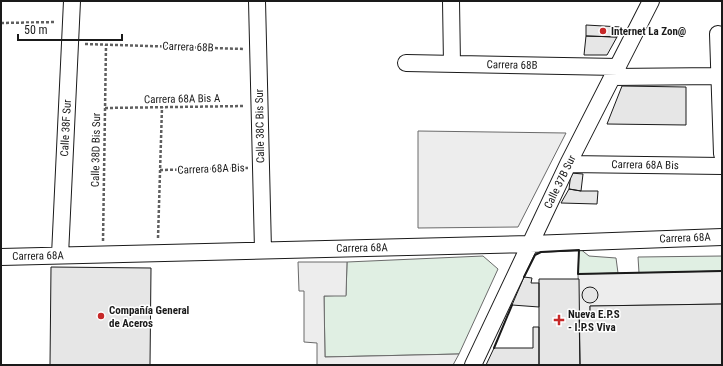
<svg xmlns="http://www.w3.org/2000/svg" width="723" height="366" font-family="'Roboto Condensed',sans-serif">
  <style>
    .green { fill: #e0efe3; stroke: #6a6a6a }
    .parking { fill: #ededed; stroke: #6a6a6a }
    .building { fill: #e6e6e6; stroke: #1a1a1a }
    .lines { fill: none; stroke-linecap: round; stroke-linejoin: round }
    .minor-casing { stroke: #1a1a1a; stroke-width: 18 }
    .path { stroke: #5f5f5f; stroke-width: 2.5; stroke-dasharray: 3 2; stroke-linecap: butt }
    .minor { stroke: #fff; stroke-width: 16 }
    .wall { stroke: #1a1a1a; stroke-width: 2 }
    .poi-dot { fill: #c62828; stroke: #fff; stroke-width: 1.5 }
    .labels { text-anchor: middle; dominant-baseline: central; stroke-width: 3; stroke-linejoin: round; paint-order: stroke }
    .poi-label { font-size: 11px; font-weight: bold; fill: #1a1a1a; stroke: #fff; text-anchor: start }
    .street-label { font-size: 11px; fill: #1a1a1a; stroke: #fff }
  </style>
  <rect width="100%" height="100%" fill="#fff"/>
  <path class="green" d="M 579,248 L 589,256 L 616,258 L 618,273 L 578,274 Z
    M 483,256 L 498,269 L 459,354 L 325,357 L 324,296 L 346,295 L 347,262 Z
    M 722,256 L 722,271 L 639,273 L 638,257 Z"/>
  <path class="parking" d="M 418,131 L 566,133 L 518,227 L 418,228 Z
    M 298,262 L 347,262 L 346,296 L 324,296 L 325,357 L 459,354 L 453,365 L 317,365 L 317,343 L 304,342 L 304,291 L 299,291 Z
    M 722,271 L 722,304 L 590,306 L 590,312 L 579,312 L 578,274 Z"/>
  <path class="building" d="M 586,25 L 621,27 L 617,37 L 586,36 Z
    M 586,36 L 617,37 L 607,55 L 584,55 Z
    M 622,86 L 686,87 L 686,125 L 607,124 Z
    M 571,173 L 583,174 L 581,191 L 569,189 Z
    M 569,189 L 581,191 L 598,191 L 597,204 L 561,203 Z
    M 51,267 L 151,268 L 150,365 L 50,365 Z
    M 524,277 L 532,278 L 531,283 L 539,283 L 539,307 L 512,305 Z
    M 539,279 L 579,279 L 580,365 L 539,365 Z
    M582 295a8 8 0 1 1 16 0a8 8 0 1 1-16 0Z
    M 722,304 L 722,365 L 580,365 L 579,312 L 590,312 L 590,306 Z
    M 533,327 L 539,327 L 539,365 L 486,365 L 494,348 L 533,348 Z"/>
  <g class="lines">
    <g class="minor-casing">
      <path id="minor" d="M 257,1 L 263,250
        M 451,1 L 452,64
        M 718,34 L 722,154
        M 406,63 L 618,67
        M 612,77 L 719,76
        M 568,164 L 722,166
        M 60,255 L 72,1
        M 1,257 L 530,244 L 722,237
        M 473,365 L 568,164 L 651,1"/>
    </g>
    <path class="path" d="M 1,23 L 56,22
      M 85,44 L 244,49
      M 105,108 L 245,106
      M 160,170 L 248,168
      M 158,238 L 162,107
      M 103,241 L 106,45"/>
    <use href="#minor" class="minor"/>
    <path class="wall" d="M 524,277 L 535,255 L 541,252 L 579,250 L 578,274 L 722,271
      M 494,348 L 512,305"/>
  </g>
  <g class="poi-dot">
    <circle cx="603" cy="31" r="4"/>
    <circle cx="101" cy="316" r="4"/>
    <path d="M557 314h4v4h4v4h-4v4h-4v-4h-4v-4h4z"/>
  </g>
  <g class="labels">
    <g class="poi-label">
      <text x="611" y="31">Internet La Zon@</text>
      <text x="109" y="310">Compañía General<tspan x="109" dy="13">de Aceros</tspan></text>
      <text x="568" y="314">Nueva E.P.S<tspan x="568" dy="13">- I.P.S Viva</tspan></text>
    </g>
    <g class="street-label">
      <text transform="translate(188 47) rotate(2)">Carrera 68B</text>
      <text transform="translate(512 65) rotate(1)">Carrera 68B</text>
      <text transform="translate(182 99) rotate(-1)">Carrera 68A Bis A</text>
      <text transform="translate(260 126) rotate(-91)">Calle 38C Bis Sur</text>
      <text transform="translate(66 128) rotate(-87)">Calle 38F Sur</text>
      <text transform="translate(96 150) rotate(-89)">Calle 38D Bis Sur</text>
      <text transform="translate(645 165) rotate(1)">Carrera 68A Bis</text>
      <text transform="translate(211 169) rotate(-2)">Carrera 68A Bis</text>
      <text transform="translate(560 182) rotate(-64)">Calle 37B Sur</text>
      <text transform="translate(685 238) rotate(-2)">Carrera 68A</text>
      <text transform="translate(362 248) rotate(-1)">Carrera 68A</text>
      <text transform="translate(38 256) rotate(-1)">Carrera 68A</text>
    </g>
  </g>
  <rect width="723" height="366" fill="none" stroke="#1a1a1a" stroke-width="4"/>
  <path d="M18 34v6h104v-6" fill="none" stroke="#1a1a1a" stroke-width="2"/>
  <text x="24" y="34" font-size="12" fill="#1a1a1a" stroke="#ffffff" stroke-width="3" paint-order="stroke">50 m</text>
</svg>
